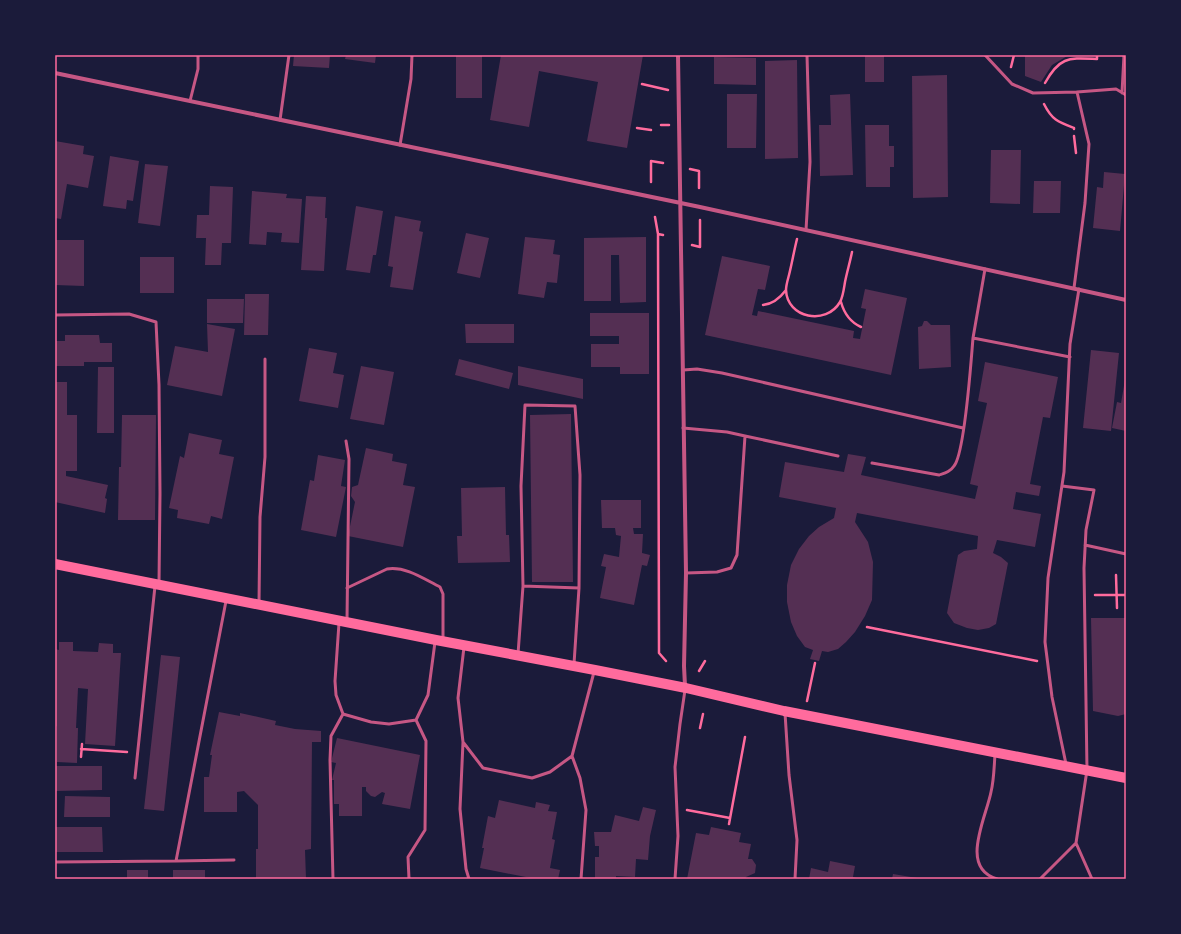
<svg xmlns="http://www.w3.org/2000/svg" width="1181" height="934" font-family="Karla,sans-serif">
  <style>
    .building { fill: #542f53 }
    .lines { fill: none; stroke-linecap: round; stroke-linejoin: round }
    .path { stroke: #ff6b9d; stroke-width: 2.5 }
    .service { stroke: #c65784; stroke-width: 3 }
    .minor { stroke: #c65784; stroke-width: 4 }
    .primary { stroke: #ff6b9d; stroke-width: 10 }
    .neatline { fill: none; stroke: #ff6b9d; stroke-width: 1.5 }
  </style>
  <rect width="100%" height="100%" fill="#1b1b3a"/>
  <path class="building" d="M 294,55 L 330,55 L 329,68 L 293,66 Z
    M 346,55 L 376,55 L 375,63 L 345,59 Z
    M 456,55 L 482,55 L 482,98 L 456,98 Z
    M 501,55 L 643,55 L 627,148 L 587,141 L 598,82 L 539,71 L 529,127 L 490,120 Z
    M 865,55 L 884,55 L 884,82 L 865,82 Z
    M 1025,55 L 1069,55 L 1052,65 L 1041,82 L 1025,76 Z
    M 714,57 L 756,58 L 756,85 L 714,84 Z
    M 797,60 L 798,158 L 765,159 L 765,61 Z
    M 947,75 L 948,197 L 913,198 L 912,76 Z
    M 727,94 L 757,94 L 756,148 L 727,148 Z
    M 850,94 L 853,175 L 820,176 L 819,125 L 831,125 L 830,95 Z
    M 865,125 L 889,125 L 889,146 L 894,146 L 894,167 L 890,167 L 890,187 L 866,187 Z
    M 55,141 L 84,146 L 83,154 L 94,156 L 88,188 L 67,184 L 61,219 L 55,218 Z
    M 991,150 L 1021,150 L 1020,204 L 990,203 Z
    M 110,156 L 139,161 L 133,201 L 127,200 L 126,209 L 103,206 Z
    M 145,164 L 168,166 L 160,226 L 138,223 Z
    M 1104,172 L 1125,174 L 1120,231 L 1093,228 L 1097,187 L 1103,188 Z
    M 1034,181 L 1061,181 L 1060,213 L 1033,213 Z
    M 210,186 L 233,187 L 231,243 L 222,243 L 221,265 L 205,265 L 206,238 L 196,238 L 197,215 L 209,215 Z
    M 252,191 L 287,194 L 286,198 L 302,199 L 299,243 L 281,242 L 282,233 L 267,232 L 266,245 L 249,244 Z
    M 306,196 L 326,197 L 325,218 L 327,218 L 324,271 L 301,270 Z
    M 356,206 L 383,211 L 376,255 L 373,255 L 370,273 L 346,270 Z
    M 395,216 L 421,221 L 419,231 L 423,232 L 413,290 L 390,287 L 393,267 L 388,266 Z
    M 466,233 L 489,238 L 480,278 L 457,273 Z
    M 525,237 L 555,240 L 553,254 L 560,255 L 557,283 L 547,282 L 544,298 L 518,294 Z
    M 646,237 L 646,302 L 620,303 L 619,255 L 611,255 L 611,301 L 584,301 L 584,238 Z
    M 55,240 L 84,240 L 84,286 L 55,285 Z
    M 722,256 L 770,266 L 765,290 L 758,289 L 752,315 L 757,316 L 758,311 L 854,331 L 853,338 L 860,339 L 866,309 L 861,308 L 865,289 L 907,298 L 891,375 L 705,335 Z
    M 140,257 L 174,257 L 174,293 L 140,293 Z
    M 245,294 L 269,294 L 268,335 L 244,335 Z
    M 207,299 L 244,299 L 243,323 L 207,323 Z
    M 590,313 L 649,313 L 649,374 L 620,374 L 620,367 L 591,367 L 591,344 L 619,344 L 619,336 L 590,336 Z
    M 924,321 L 927,321 L 931,325 L 950,325 L 951,367 L 919,369 L 918,327 L 922,326 Z
    M 207,324 L 235,329 L 222,396 L 167,385 L 175,346 L 208,352 Z
    M 465,324 L 514,324 L 514,343 L 466,343 Z
    M 65,335 L 99,335 L 100,343 L 112,343 L 112,362 L 84,362 L 84,366 L 55,366 L 55,341 L 65,341 Z
    M 309,348 L 337,353 L 333,373 L 344,375 L 338,408 L 299,401 Z
    M 1091,350 L 1119,353 L 1111,431 L 1083,428 Z
    M 459,359 L 513,373 L 509,389 L 455,375 Z
    M 985,362 L 1058,377 L 1050,418 L 1043,417 L 1030,484 L 1041,486 L 1039,496 L 1016,492 L 1013,509 L 1041,514 L 1035,547 L 997,540 L 993,553 L 1001,557 L 1008,563 L 996,624 L 989,628 L 978,630 L 967,628 L 954,623 L 947,613 L 958,555 L 964,551 L 977,549 L 978,536 L 857,513 L 855,522 L 868,542 L 873,562 L 872,600 L 865,616 L 855,632 L 846,642 L 838,649 L 828,652 L 822,651 L 819,661 L 810,659 L 813,650 L 805,647 L 797,636 L 791,622 L 787,602 L 787,585 L 791,565 L 799,549 L 809,536 L 819,527 L 834,518 L 836,508 L 779,497 L 785,462 L 844,472 L 848,454 L 866,457 L 861,475 L 975,499 L 978,486 L 970,484 L 987,403 L 978,401 Z
    M 361,366 L 394,372 L 384,425 L 350,419 Z
    M 518,366 L 583,379 L 583,399 L 518,385 Z
    M 98,367 L 114,367 L 114,433 L 97,433 Z
    M 1125,380 L 1126,380 L 1126,431 L 1112,428 L 1117,402 L 1121,403 Z
    M 55,382 L 67,382 L 67,415 L 77,415 L 77,471 L 66,471 L 66,476 L 108,485 L 105,498 L 107,499 L 105,513 L 55,502 Z
    M 571,414 L 573,582 L 532,582 L 530,415 Z
    M 122,415 L 156,415 L 155,520 L 118,520 L 119,467 L 121,467 Z
    M 189,433 L 222,440 L 219,454 L 234,457 L 222,519 L 211,516 L 209,524 L 177,518 L 178,510 L 169,508 L 180,456 L 184,458 Z
    M 366,448 L 393,454 L 392,461 L 407,464 L 403,485 L 415,487 L 403,547 L 348,536 L 355,502 L 351,496 L 352,487 L 358,485 Z
    M 318,455 L 345,460 L 341,486 L 346,487 L 336,537 L 301,530 L 310,480 L 314,481 Z
    M 505,487 L 506,535 L 509,535 L 510,562 L 458,563 L 457,536 L 462,536 L 461,488 Z
    M 601,500 L 641,500 L 641,528 L 633,528 L 634,534 L 643,534 L 642,553 L 650,555 L 647,566 L 642,565 L 634,605 L 600,598 L 606,567 L 601,566 L 604,554 L 619,557 L 621,536 L 616,535 L 615,528 L 602,528 Z
    M 1091,618 L 1126,618 L 1126,714 L 1118,716 L 1093,711 Z
    M 59,642 L 73,642 L 73,651 L 98,652 L 99,643 L 113,644 L 113,653 L 121,653 L 115,746 L 85,744 L 88,689 L 78,688 L 76,728 L 78,728 L 77,763 L 57,762 L 57,726 L 55,727 L 55,649 L 59,650 Z
    M 161,655 L 180,657 L 164,811 L 144,809 Z
    M 219,712 L 240,716 L 240,713 L 276,721 L 275,725 L 295,729 L 321,731 L 321,742 L 312,742 L 311,849 L 305,850 L 306,879 L 256,879 L 256,849 L 258,849 L 258,805 L 244,791 L 237,792 L 237,812 L 204,812 L 204,777 L 209,777 L 212,755 L 210,755 Z
    M 337,738 L 420,755 L 410,809 L 382,804 L 385,793 L 382,792 L 375,797 L 371,796 L 366,791 L 366,787 L 362,787 L 362,816 L 339,816 L 339,804 L 334,804 L 334,780 L 332,780 L 336,763 L 331,762 Z
    M 55,766 L 102,766 L 102,790 L 55,791 Z
    M 65,796 L 110,797 L 110,817 L 64,817 Z
    M 499,800 L 535,808 L 536,802 L 550,805 L 548,811 L 557,812 L 552,839 L 555,840 L 550,868 L 560,870 L 558,879 L 536,879 L 480,868 L 484,848 L 482,848 L 488,816 L 495,818 Z
    M 643,807 L 656,810 L 650,836 L 648,860 L 636,859 L 635,877 L 616,876 L 616,879 L 595,879 L 595,857 L 599,857 L 599,846 L 595,846 L 594,832 L 611,832 L 615,815 L 639,821 Z
    M 55,827 L 102,827 L 103,852 L 55,852 Z
    M 711,827 L 741,833 L 739,842 L 751,844 L 748,859 L 752,859 L 756,865 L 755,873 L 746,877 L 745,879 L 687,879 L 696,833 L 709,835 Z
    M 830,861 L 855,866 L 853,877 L 859,879 L 809,879 L 811,868 L 828,872 Z
    M 127,870 L 148,870 L 148,879 L 127,879 Z
    M 173,870 L 205,870 L 205,879 L 173,879 Z
    M 893,874 L 917,878 L 917,879 L 892,879 Z"/>
  <g class="lines">
    <path class="path" d="M 1011,67 L 1014,55
      M 1045,83 C 1060,56 1069,58 1097,59 L 1097,55
      M 642,84 L 668,90
      M 1044,104 C 1052,120 1058,122 1074,128 L 1074,129
      M 661,125 L 669,125
      M 637,128 L 651,130
      M 1074,136 L 1076,153
      M 690,169 L 699,171 L 699,188
      M 651,182 L 651,161 L 663,163
      M 655,217 L 658,234 L 659,653 L 666,661
      M 658,234 L 663,235
      M 797,239 C 794,251 792,263 789,275 C 788,279 786,285 786,290 C 787,318 826,326 840,302 C 843,297 844,288 845,282 C 847,272 850,262 852,252
      M 692,245 L 700,247 L 700,220
      M 841,302 C 844,313 850,322 861,327
      M 763,305 C 773,304 780,298 786,290
      M 1116,575 L 1117,608
      M 1095,595 L 1126,595
      M 867,627 L 1037,661
      M 699,671 L 705,661
      M 807,701 L 815,663
      M 700,728 L 703,714
      M 81,749 L 127,752
      M 81,757 L 82,744
      M 687,810 L 730,818
      M 729,824 L 745,737"/>
    <path class="service" d="M 985,55 L 1012,84 L 1033,93 L 1077,92
      M 1122,93 L 1124,55
      M 190,101 L 198,69 L 198,55
      M 280,120 L 289,55
      M 400,145 L 411,79 L 412,55
      M 806,230 L 810,162 L 807,55
      M 985,269 L 973,338 L 1070,357
      M 1074,288 L 1085,203 L 1089,144 L 1077,92 L 1116,89 L 1126,95
      M 55,315 L 129,314 L 156,322 L 159,385 L 160,494 L 159,583
      M 683,370 L 697,369 L 722,373 L 963,428
      M 683,428 L 727,432 L 745,436 L 838,456
      M 346,441 L 349,459 L 347,621
      M 872,463 L 939,475 C 945,473 950,472 954,466 C 965,453 971,361 973,338
      M 1062,486 L 1094,490 L 1086,530 L 1084,568 L 1087,770 L 1076,843
      M 1085,545 L 1126,554
      M 686,573 L 717,572 L 731,568 L 737,555 L 745,436
      M 523,586 L 521,486 L 525,405 L 575,406 L 580,475 L 579,588
      M 347,588 L 387,569 C 406,566 424,579 440,587 L 443,594 L 443,640
      M 259,603 L 260,517 L 265,457 L 265,359
      M 464,647 L 458,698 L 463,742 L 460,809 L 466,869 L 469,879
      M 518,654 L 523,586 L 579,588 L 574,664
      M 785,713 L 789,775 L 797,840 L 795,879
      M 343,714 L 371,722 L 389,724 L 416,720
      M 463,742 L 483,768 L 532,778 L 550,772 L 572,756
      M 995,755 C 994,767 994,780 991,792 C 986,818 959,868 997,879
      M 1066,764 L 1052,697 L 1045,642 L 1048,578 L 1064,472 L 1070,344 L 1079,289
      M 135,778 L 155,586
      M 176,861 L 234,860
      M 55,862 L 176,861 L 226,601
      M 333,879 L 330,760 L 331,736 L 343,714 L 336,695 L 335,681 L 339,623
      M 409,879 L 408,857 L 425,830 L 426,741 L 416,720 L 428,695 L 435,642
      M 581,879 L 586,810 L 580,778 L 572,756 L 594,672
      M 675,879 L 678,836 L 675,767 L 680,724 L 685,690
      M 1040,879 L 1076,843 L 1092,879"/>
    <path class="minor" d="M 678,55 L 686,573 L 684,666 L 685,686
      M 55,73 L 700,207 L 1126,300"/>
    <path class="primary" d="M 55,564 L 436,640 L 595,670 L 686,688 L 784,711 L 1126,778"/>
  </g>
  <rect width="1181" height="934" fill="none" stroke="#1b1b3a" stroke-width="112"/>
  <rect x="56" y="56" width="1069" height="822" class="neatline"/>
</svg>
